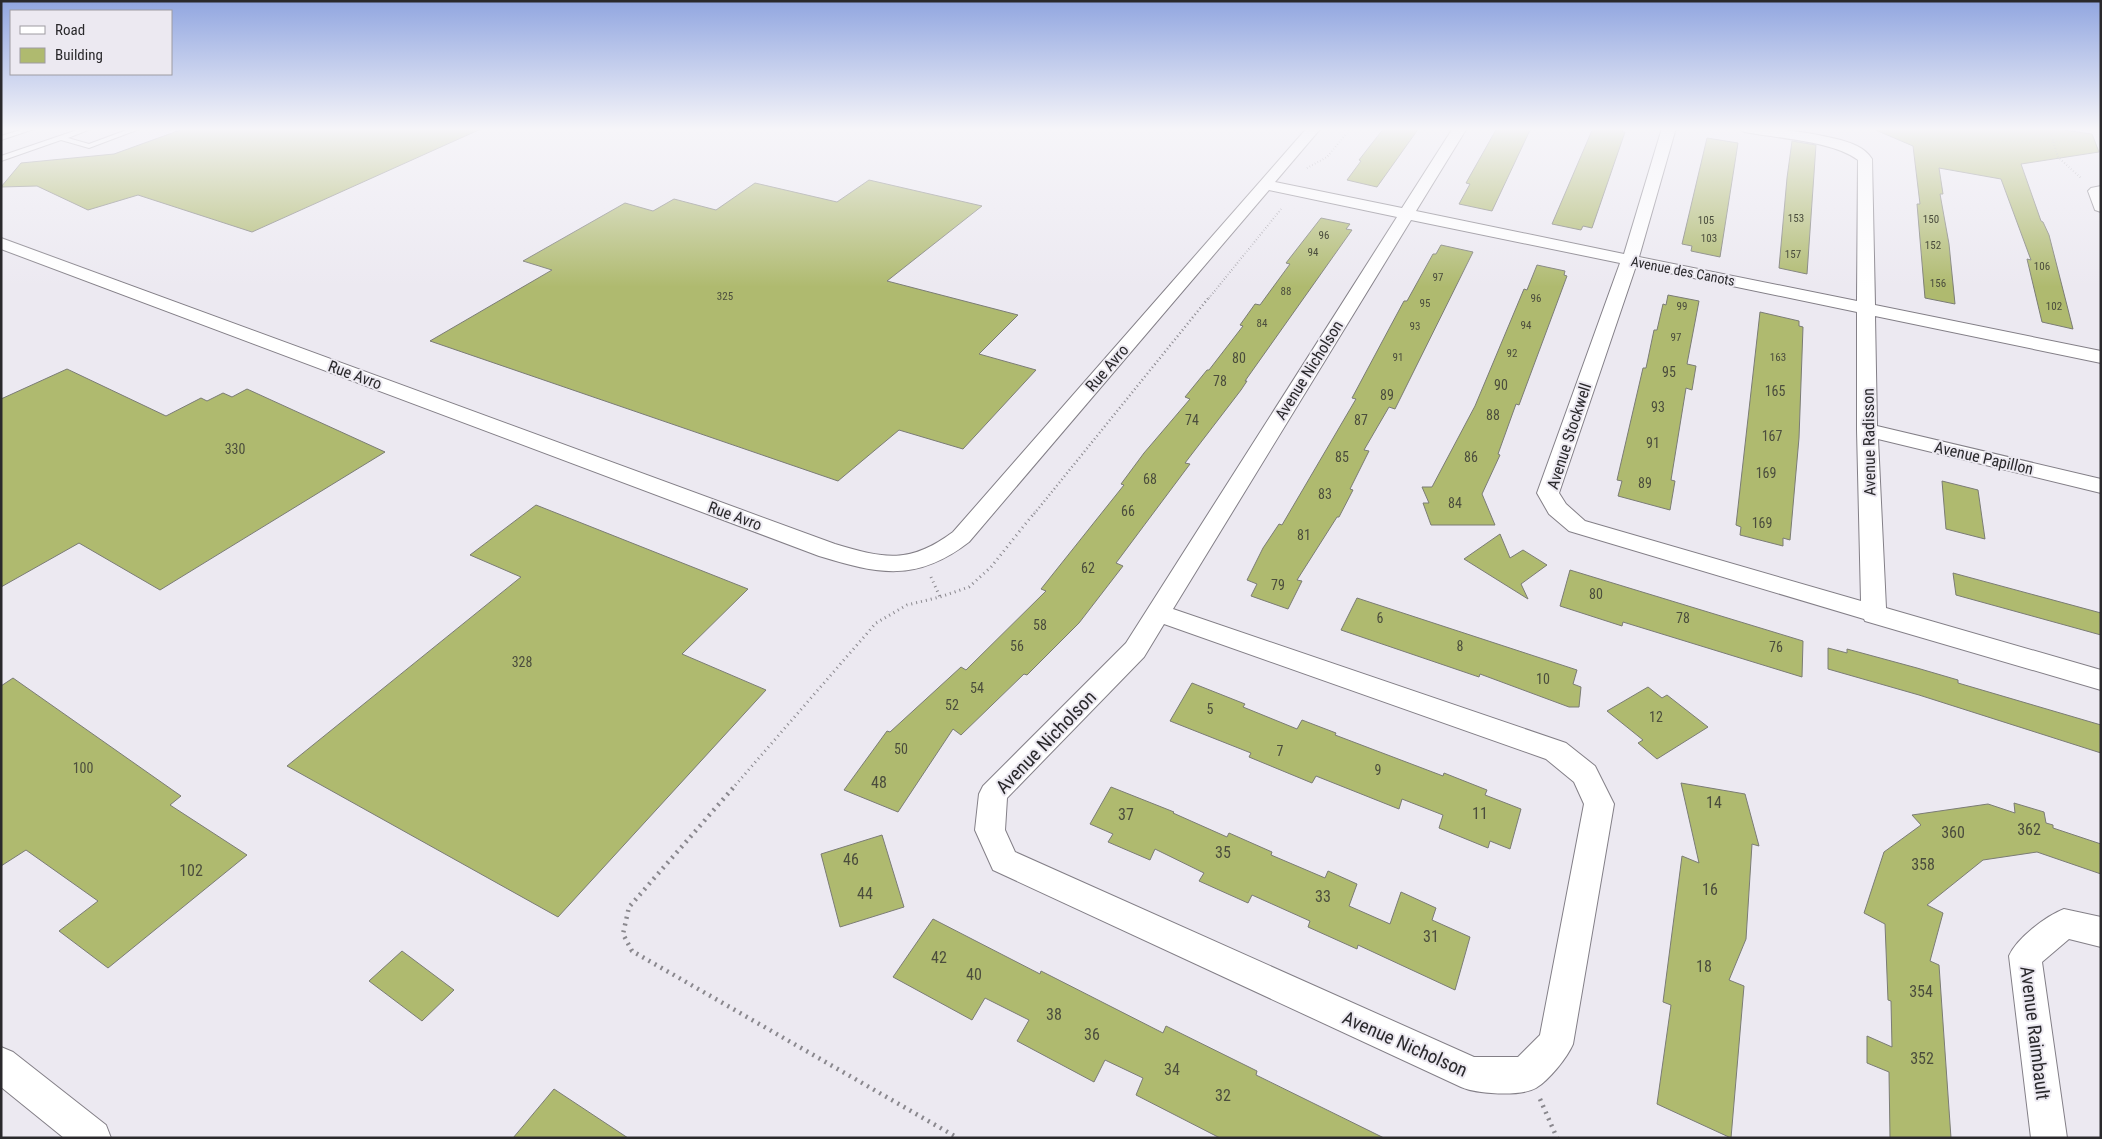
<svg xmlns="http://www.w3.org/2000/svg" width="2102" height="1139" font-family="'Roboto Condensed',sans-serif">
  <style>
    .building { fill: #afba6f; stroke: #7b7c75 }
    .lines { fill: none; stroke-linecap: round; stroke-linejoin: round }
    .service-casing { stroke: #837f87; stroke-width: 2 }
    .minor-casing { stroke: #837f87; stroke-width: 2 }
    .path-far3 { stroke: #8a888e; stroke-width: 2; stroke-dasharray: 0.5 2.5; stroke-linecap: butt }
    .path-far2 { stroke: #8a888e; stroke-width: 2.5; stroke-dasharray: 1 3; stroke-linecap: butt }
    .path-far1 { stroke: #8a888e; stroke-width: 3; stroke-dasharray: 1 4; stroke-linecap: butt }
    .path { stroke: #8a888e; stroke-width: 4.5; stroke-dasharray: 2 5; stroke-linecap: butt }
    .service { fill: #fff; fill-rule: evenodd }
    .minor { fill: #fff; fill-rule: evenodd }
    .labels { text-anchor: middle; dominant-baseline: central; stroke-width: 4; stroke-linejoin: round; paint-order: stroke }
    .far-number-label { font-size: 11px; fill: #4b4d3d }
    .far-street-label { font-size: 14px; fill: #2a292c; stroke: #ece9f1 }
    .number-label { font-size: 14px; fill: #4b4d3d }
    .street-label { font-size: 16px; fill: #2a292c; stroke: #ece9f1 }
    .near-number-label { font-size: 16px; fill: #4b4d3d }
    .near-street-label { font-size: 19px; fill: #2a292c; stroke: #ece9f1 }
  </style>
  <rect width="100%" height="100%" fill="#ece9f1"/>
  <path class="building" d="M 186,128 L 483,128 L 252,232 L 138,195 L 88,210 L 37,186 L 1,187 L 21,163 L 114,154 Z
    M 1384,128 L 1419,128 L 1377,187 L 1347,180 L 1361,161 L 1359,160 Z
    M 1497,128 L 1531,128 L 1492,211 L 1459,204 L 1470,184 L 1466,183 Z
    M 1593,128 L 1624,128 L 1622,132 L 1625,132 L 1592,228 L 1583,226 L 1581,230 L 1552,224 Z
    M 1871,128 L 2048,128 L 2092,134 L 2099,152 L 2021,164 L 2041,221 L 2043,222 L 2049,235 L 2073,329 L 2042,322 L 2027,259 L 2031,260 L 2001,179 L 1939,168 L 1943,194 L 1940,194 L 1949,244 L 1955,304 L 1925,298 L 1917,204 L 1920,204 L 1913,146 Z
    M 1707,138 L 1738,143 L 1720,257 L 1691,251 L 1692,246 L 1682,244 Z
    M 1792,141 L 1816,145 L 1807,274 L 1779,268 L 1787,178 Z
    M 869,180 L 982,206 L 887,281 L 1018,315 L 979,354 L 1036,370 L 963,449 L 899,430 L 838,481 L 430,341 L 552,270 L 523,261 L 625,203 L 653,211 L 674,199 L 716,210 L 755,183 L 837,202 Z
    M 1321,218 L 1350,224 L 1346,229 L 1352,230 L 1245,381 L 1247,381 L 1241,390 L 1185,463 L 1190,464 L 1116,563 L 1123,566 L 1079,623 L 1027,675 L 1024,674 L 961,735 L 953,729 L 898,812 L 844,790 L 887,731 L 890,732 L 961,667 L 966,670 L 1046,591 L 1041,589 L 1124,485 L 1121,484 L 1144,453 L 1190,399 L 1185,397 L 1207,370 L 1209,370 L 1243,326 L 1240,325 L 1255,304 L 1260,305 L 1290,264 L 1286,263 Z
    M 1441,245 L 1473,252 L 1395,409 L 1389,407 L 1364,450 L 1369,451 L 1350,489 L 1353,490 L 1339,517 L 1337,517 L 1297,580 L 1302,581 L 1288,609 L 1251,596 L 1257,584 L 1247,580 L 1263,548 L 1279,524 L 1282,525 L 1356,399 L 1352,398 L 1390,327 L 1404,301 L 1407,301 L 1433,254 L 1436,254 Z
    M 1537,265 L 1565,271 L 1564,275 L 1567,276 L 1519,405 L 1516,404 L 1498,454 L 1500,455 L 1482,494 L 1495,525 L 1431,525 L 1423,503 L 1429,503 L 1422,487 L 1432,487 L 1475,406 L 1524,289 L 1527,290 Z
    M 1668,295 L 1699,301 L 1687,364 L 1696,366 L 1692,390 L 1686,388 L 1671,480 L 1675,481 L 1670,510 L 1618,496 L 1622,481 L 1617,480 L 1643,368 L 1646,368 L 1654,330 L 1657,330 L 1663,304 L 1666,305 Z
    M 1760,312 L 1799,321 L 1799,326 L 1803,327 L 1799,438 L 1790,540 L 1783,538 L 1783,546 L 1740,535 L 1741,527 L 1736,525 Z
    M 67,369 L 166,416 L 201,398 L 207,401 L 223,393 L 232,397 L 247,389 L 385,452 L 160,590 L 79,543 L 1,587 L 1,399 Z
    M 1942,481 L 1978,490 L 1985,539 L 1946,529 Z
    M 536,505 L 748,589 L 682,654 L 766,690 L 558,917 L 287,766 L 521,577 L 470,555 Z
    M 1500,534 L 1510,558 L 1523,550 L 1547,565 L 1521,584 L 1528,599 L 1464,559 Z
    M 1570,570 L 1803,641 L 1802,677 L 1623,622 L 1622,626 L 1560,606 Z
    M 1953,573 L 2101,613 L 2101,635 L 1956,595 Z
    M 1357,598 L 1577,670 L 1573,684 L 1581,687 L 1579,707 L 1569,707 L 1480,674 L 1479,677 L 1341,630 Z
    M 1828,648 L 1847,653 L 1847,649 L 1917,668 L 1958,680 L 1958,683 L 2101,725 L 2101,753 L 1919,695 L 1828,669 Z
    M 13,678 L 181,796 L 170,805 L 247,855 L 108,968 L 59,931 L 98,901 L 26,850 L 1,866 L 1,686 Z
    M 1192,683 L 1245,704 L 1243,707 L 1297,729 L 1302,720 L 1336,733 L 1335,735 L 1443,776 L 1444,773 L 1487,790 L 1485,795 L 1521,809 L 1510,849 L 1490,841 L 1488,848 L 1439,828 L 1443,815 L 1402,799 L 1399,809 L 1316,776 L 1312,783 L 1249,757 L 1251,753 L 1170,721 Z
    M 1648,687 L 1662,698 L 1667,695 L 1708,727 L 1657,759 L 1638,743 L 1643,740 L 1607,711 Z
    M 1681,783 L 1745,794 L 1759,846 L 1752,844 L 1746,939 L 1729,980 L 1744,986 L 1731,1138 L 1657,1104 L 1671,1005 L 1663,1002 L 1682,856 L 1699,863 Z
    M 1111,787 L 1174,812 L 1173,813 L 1227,837 L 1229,833 L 1272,852 L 1271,855 L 1325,878 L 1328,871 L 1357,884 L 1349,906 L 1390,924 L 1401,892 L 1436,908 L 1432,920 L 1470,937 L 1455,990 L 1358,945 L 1357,949 L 1308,927 L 1310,921 L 1252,895 L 1248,903 L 1199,881 L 1204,873 L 1155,849 L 1150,860 L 1108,842 L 1113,834 L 1090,824 Z
    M 2014,803 L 2044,812 L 2046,823 L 2053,825 L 2053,828 L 2101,844 L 2101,874 L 2037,852 L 1983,860 L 1927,905 L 1943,913 L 1930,961 L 1939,965 L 1951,1138 L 1890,1138 L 1889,1072 L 1867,1063 L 1867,1036 L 1892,1047 L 1891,1001 L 1888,1000 L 1885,924 L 1864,913 L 1884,852 L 1921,825 L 1912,815 L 1988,804 L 2015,813 Z
    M 882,835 L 904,907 L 840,927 L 821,854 Z
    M 933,919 L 1040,974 L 1041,971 L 1163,1033 L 1166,1026 L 1257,1071 L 1256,1075 L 1384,1138 L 1220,1138 L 1136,1095 L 1143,1078 L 1105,1060 L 1094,1082 L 1017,1041 L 1029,1020 L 985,998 L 972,1020 L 893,977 Z
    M 402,951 L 454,990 L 422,1021 L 369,981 Z
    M 554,1089 L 628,1138 L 513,1138 Z"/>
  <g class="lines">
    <g class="service-casing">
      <path id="service" d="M 27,128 L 37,128 L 1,140 L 1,136 Z
        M 83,128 L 93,128 L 68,138 L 89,144 L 132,128 L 142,128 L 89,148 L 61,140 L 1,161 L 1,156 Z"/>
    </g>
    <g class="minor-casing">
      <path id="minor" d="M 1307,128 L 1321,128 L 1275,182 L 1402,208 L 1453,128 L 1467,128 L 1416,211 L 1624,254 L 1662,128 L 1676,128 L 1639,257 L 1857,301 L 1858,160 C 1833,141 1776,138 1744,132 L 1737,128 C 1761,125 1836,135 1857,146 C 1863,149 1869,154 1872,159 L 1875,305 L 2101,351 L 2101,363 L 1875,316 L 1877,426 L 2101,479 L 2101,493 L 1878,439 L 1886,608 L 2101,670 L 2101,690 L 1865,621 L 1864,619 L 1569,531 L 1549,514 L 1537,493 L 1620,263 L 1411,220 L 1173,609 L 1566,743 L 1595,766 L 1614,804 L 1573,1044 C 1567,1058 1549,1080 1536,1088 C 1520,1097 1477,1094 1461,1087 L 993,870 L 975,830 L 979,794 L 983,786 L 1126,643 L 1397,217 L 1269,190 L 969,542 C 916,583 878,574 819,556 L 1,249 L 1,238 L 835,544 C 885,559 910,564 953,532 ZM 1636,266 L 1857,312 L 1857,430 L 1861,601 L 1585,521 L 1566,504 L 1559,493 ZM 1164,624 L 1546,759 L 1574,782 L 1584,804 L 1540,1035 L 1518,1057 L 1474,1057 L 1015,852 L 1005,830 L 1007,798 L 1144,657 Z
        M 2101,186 L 2101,212 L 2095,210 L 2088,191 L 2091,188 Z
        M 2064,909 L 2101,917 L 2101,947 L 2069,939 L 2042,962 L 2067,1138 L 2031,1138 L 2009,956 C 2017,938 2046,916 2064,909 Z
        M 1,1047 L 13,1052 L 106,1125 L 111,1138 L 64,1138 L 1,1087 Z"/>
    </g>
    <path class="path-far3" d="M 2049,128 L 2058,157 L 2082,179
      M 1307,168 L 1327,157 L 1351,128
      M 1209,298 L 1282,208"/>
    <path class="path-far2" d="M 1034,514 L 1210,296"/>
    <path class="path-far1" d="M 931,577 L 940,597
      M 732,789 L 876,623 L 907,605 L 940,597 L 969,587 L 991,567 L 1035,512"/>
    <path class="path" d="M 733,788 L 629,907 L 623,934 L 632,951 L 958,1138
      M 1540,1099 L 1557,1138"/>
    <use href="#service" class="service"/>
    <use href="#minor" class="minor"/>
  </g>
  <linearGradient id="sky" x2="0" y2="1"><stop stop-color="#91a6e0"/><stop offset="0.45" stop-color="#f6f5f9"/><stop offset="1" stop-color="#f6f5f9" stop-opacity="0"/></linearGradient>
  <rect width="2102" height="287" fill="url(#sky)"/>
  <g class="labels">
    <g class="far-number-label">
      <text x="1796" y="218">153</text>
      <text x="1931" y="219">150</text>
      <text x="1706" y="220">105</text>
      <text x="1324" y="235">96</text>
      <text x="1709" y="238">103</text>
      <text x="1933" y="245">152</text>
      <text x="1313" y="252">94</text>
      <text x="1793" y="254">157</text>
      <text x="2042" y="266">106</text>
      <text x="1438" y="277">97</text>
      <text x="1938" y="283">156</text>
      <text x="1286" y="291">88</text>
      <text x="725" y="296">325</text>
      <text x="1536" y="298">96</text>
      <text x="1425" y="303">95</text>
      <text x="1682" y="306">99</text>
      <text x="2054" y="306">102</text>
      <text x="1262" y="323">84</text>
      <text x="1526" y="325">94</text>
      <text x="1415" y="326">93</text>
      <text x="1676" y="337">97</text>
      <text x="1512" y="353">92</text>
      <text x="1398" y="357">91</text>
      <text x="1778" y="357">163</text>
    </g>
    <g class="far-street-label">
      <text transform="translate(1683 271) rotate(11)">Avenue des Canots</text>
    </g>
    <g class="number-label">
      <text x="1239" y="358">80</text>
      <text x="1669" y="372">95</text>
      <text x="1220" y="381">78</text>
      <text x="1501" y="385">90</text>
      <text x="1775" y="391">165</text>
      <text x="1387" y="395">89</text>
      <text x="1658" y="407">93</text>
      <text x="1493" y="415">88</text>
      <text x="1192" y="420">74</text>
      <text x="1361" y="420">87</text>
      <text x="1772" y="436">167</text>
      <text x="1653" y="443">91</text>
      <text x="235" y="449">330</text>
      <text x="1342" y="457">85</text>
      <text x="1471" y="457">86</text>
      <text x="1766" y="473">169</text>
      <text x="1150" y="479">68</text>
      <text x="1645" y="483">89</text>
      <text x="1325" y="494">83</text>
      <text x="1455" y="503">84</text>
      <text x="1128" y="511">66</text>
      <text x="1762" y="523">169</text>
      <text x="1304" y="535">81</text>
      <text x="1088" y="568">62</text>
      <text x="1278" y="585">79</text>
      <text x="1596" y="594">80</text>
      <text x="1380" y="618">6</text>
      <text x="1683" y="618">78</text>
      <text x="1040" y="625">58</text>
      <text x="1017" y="646">56</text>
      <text x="1460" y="646">8</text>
      <text x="1776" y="647">76</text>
      <text x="522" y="662">328</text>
      <text x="1543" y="679">10</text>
      <text x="977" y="688">54</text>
      <text x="952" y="705">52</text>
      <text x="1210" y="709">5</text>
      <text x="1656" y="717">12</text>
      <text x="901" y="749">50</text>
      <text x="1280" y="751">7</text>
      <text x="83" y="768">100</text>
      <text x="1378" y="770">9</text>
    </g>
    <g class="street-label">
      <text transform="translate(1107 368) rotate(-49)">Rue Avro</text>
      <text transform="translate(1309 370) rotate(-58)">Avenue Nicholson</text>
      <text transform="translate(355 375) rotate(20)">Rue Avro</text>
      <text transform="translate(1569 436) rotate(-72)">Avenue Stockwell</text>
      <text transform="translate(1869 442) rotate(-91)">Avenue Radisson</text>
      <text transform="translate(1984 458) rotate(13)">Avenue Papillon</text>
      <text transform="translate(735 516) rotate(20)">Rue Avro</text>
    </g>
    <g class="near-number-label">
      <text x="879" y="782">48</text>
      <text x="1714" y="802">14</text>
      <text x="1480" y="813">11</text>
      <text x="1126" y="814">37</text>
      <text x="2029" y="829">362</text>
      <text x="1953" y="832">360</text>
      <text x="1223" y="852">35</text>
      <text x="851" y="859">46</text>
      <text x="1923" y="864">358</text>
      <text x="191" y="870">102</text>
      <text x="1710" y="889">16</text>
      <text x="865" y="893">44</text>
      <text x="1323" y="896">33</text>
      <text x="1431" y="936">31</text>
      <text x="939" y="957">42</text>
      <text x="1704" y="966">18</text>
      <text x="974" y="974">40</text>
      <text x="1921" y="991">354</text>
      <text x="1054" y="1014">38</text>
      <text x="1092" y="1034">36</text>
      <text x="1922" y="1058">352</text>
      <text x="1172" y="1069">34</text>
      <text x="1223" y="1095">32</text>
    </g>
    <g class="near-street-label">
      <text transform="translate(1046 742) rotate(-46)">Avenue Nicholson</text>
      <text transform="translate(2035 1033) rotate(83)">Avenue Raimbault</text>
      <text transform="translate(1405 1044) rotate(24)">Avenue Nicholson</text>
    </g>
  </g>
  <rect width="2102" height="1139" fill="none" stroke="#2a292c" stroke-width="5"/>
  <rect x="10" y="10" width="162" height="65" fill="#ece9f1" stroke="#9e9ca2"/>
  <rect x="20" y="26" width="25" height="8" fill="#ffffff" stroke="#9e9ca2"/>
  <text x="55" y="35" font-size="15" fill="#2a292c">Road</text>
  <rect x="20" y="48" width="25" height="15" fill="#afba6f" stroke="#9e9ca2"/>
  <text x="55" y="60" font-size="15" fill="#2a292c">Building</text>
</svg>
